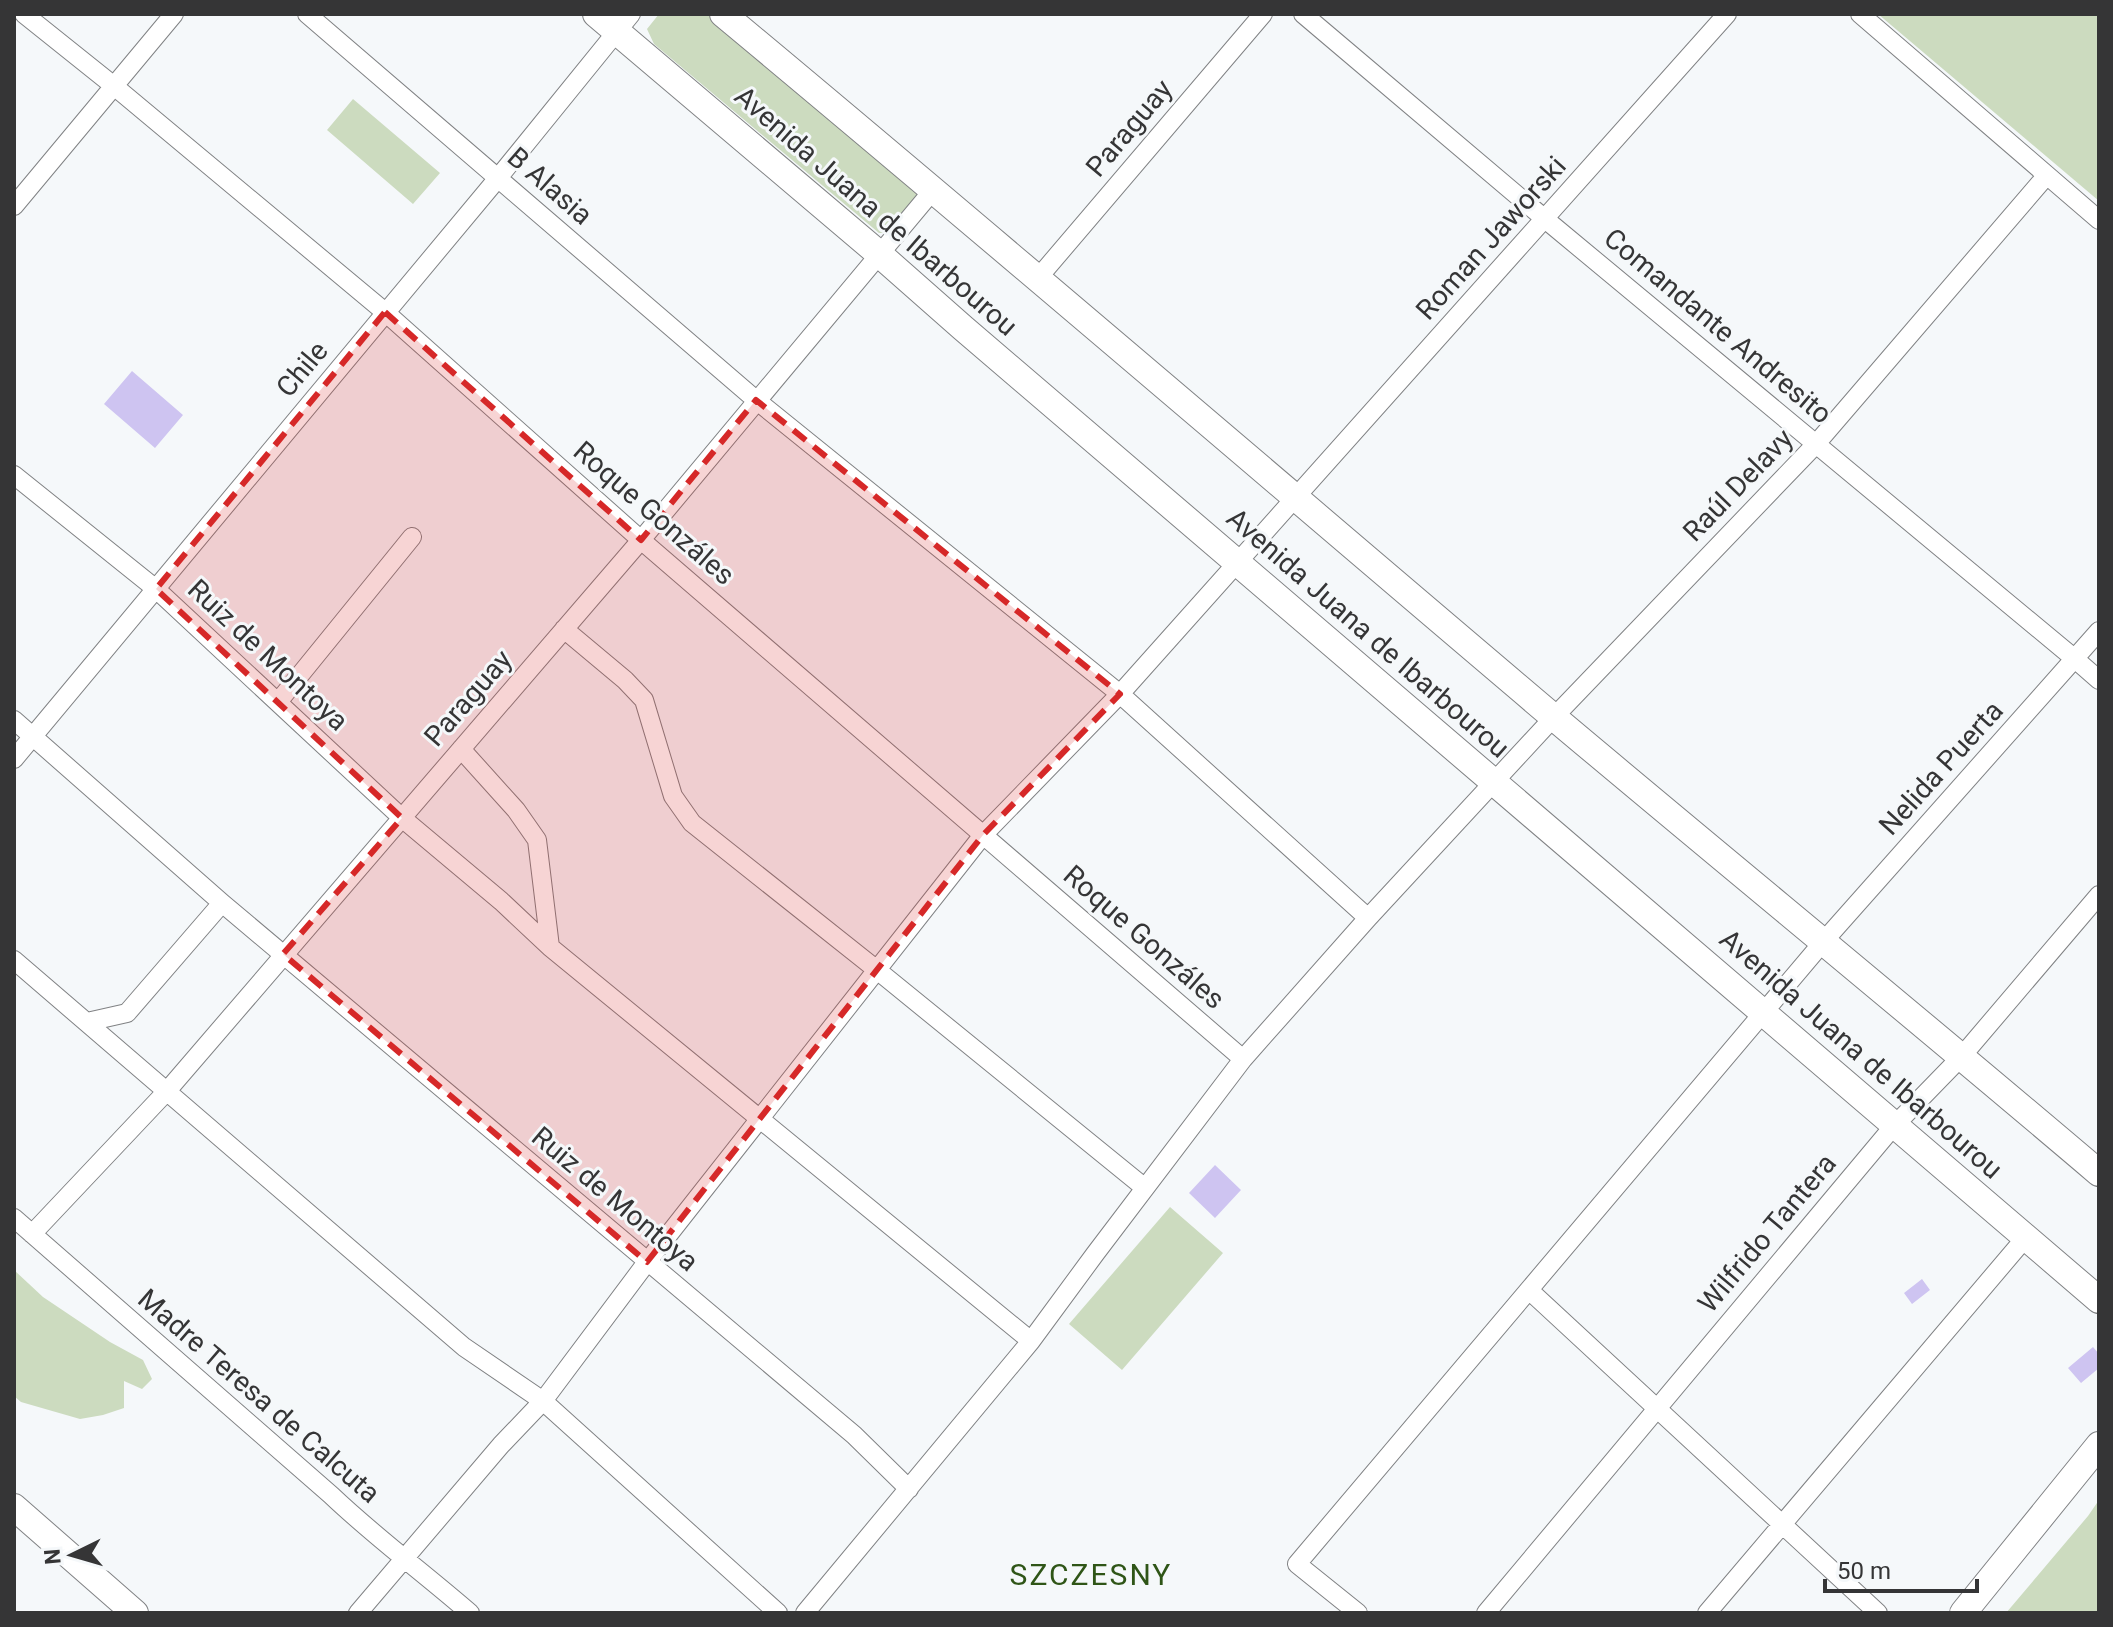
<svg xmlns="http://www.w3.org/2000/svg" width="2113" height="1627" font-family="Roboto,sans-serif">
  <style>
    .green { fill: #ccdbbf }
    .building { fill: #cec4f1 }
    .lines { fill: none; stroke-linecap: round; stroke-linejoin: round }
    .street-casing { stroke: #808284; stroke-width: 20 }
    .secondary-casing { stroke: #808284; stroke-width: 28 }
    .street { stroke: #fff; stroke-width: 18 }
    .secondary { stroke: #fff; stroke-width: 26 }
    .marked { fill: #d62828; fill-opacity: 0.2; stroke: #d62828; stroke-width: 6; stroke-dasharray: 16 10; stroke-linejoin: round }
    .labels { text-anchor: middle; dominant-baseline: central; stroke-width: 6; stroke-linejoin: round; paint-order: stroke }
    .street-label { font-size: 28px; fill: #353536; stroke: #f5f8fa }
    .neighbourhood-label { font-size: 30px; letter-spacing: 2px; fill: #2f5517; stroke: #f5f8fa }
  </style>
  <rect width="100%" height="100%" fill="#f5f8fa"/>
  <path class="green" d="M 659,14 L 712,14 L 913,186 L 923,200 L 898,233 L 879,233 L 654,44 L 647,29 Z
    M 1878,14 L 2099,14 L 2099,201 Z
    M 353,99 L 440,173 L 413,204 L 327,130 Z
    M 1170,1207 L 1223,1253 L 1122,1370 L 1069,1324 Z
    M 14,1270 L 43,1297 L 110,1342 L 143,1360 L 152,1379 L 142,1389 L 124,1381 L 124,1408 L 103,1415 L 80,1419 L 21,1402 L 14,1396 Z
    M 2099,1500 L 2099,1613 L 2006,1613 L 2088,1516 Z"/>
  <path class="building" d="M 132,371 L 183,415 L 155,448 L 104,404 Z
    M 1215,1165 L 1241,1190 L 1215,1218 L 1189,1193 Z
    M 1922,1279 L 1930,1290 L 1912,1304 L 1904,1293 Z
    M 2093,1347 L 2099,1354 L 2099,1368 L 2081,1383 L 2068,1368 Z"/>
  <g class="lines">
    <g class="street-casing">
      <path id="street" d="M 24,14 L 114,86 L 385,312 L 641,540 L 1243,1059
        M 307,14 L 756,400 L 1120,694 L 1368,918
        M 1303,14 L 1545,219 L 2075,659 L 2099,680
        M 1860,14 L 2099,220
        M 14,206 L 174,14
        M 1038,278 L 1263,14
        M 14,475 L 156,589 L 402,818 L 501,901 L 550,947 L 1031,1341
        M 564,629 L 625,680 L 644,700 L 673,796 L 692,823 L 877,970 L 1145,1188
        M 278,702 L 412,537
        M 14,720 L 222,903 L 854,1435 L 909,1489
        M 461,749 L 516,810 L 537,840 L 550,947
        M 14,759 L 498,178 L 631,14
        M 14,960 L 464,1347 L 543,1401 L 778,1613
        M 87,1022 L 127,1013 L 222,903
        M 14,1218 L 331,1495 C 375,1537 424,1573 470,1613
        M 32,1234 L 167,1091 L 641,540 L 934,189
        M 1529,1290 L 1878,1613
        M 358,1613 L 501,1445 L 543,1401 L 647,1262 L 983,835 L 1120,694 L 1727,14
        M 805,1613 L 1031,1341 L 1095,1254 L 1243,1059 L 1368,918 L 1554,717 L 1816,444 L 2047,175
        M 1358,1613 L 1297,1564 L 1823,942 L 2099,631
        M 1486,1613 L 1892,1128 L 1962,1056 L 2099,895
        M 1707,1613 L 2026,1237"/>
    </g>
    <g class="secondary-casing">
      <path id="secondary" d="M 596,14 L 878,253 L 963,328 L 2099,1300
        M 723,14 C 1001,245 1275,481 1551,715 C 1733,868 1918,1019 2099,1173
        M 14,1507 L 135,1613
        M 1963,1613 L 2099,1445"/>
    </g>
    <use href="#street" class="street"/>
    <use href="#secondary" class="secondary"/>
  </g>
  <path class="marked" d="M 385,312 L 641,540 L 756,400 L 1120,694 L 983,835 L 647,1262 L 283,954 L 402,818 L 156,589 Z"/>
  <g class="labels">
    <g class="street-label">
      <text transform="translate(1129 128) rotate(-50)">Paraguay</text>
      <text transform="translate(550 186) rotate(41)">B Alasia</text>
      <text transform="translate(876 211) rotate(41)">Avenida Juana de Ibarbourou</text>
      <text transform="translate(1491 238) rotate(-48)">Roman Jaworski</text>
      <text transform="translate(1718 326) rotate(40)">Comandante Andresito</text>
      <text transform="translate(302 369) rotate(-50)">Chile</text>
      <text transform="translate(1738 485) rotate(-46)">Raúl Delavy</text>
      <text transform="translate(654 513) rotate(41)">Roque Gonzáles</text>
      <text transform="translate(1368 633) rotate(41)">Avenida Juana de Ibarbourou</text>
      <text transform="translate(268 655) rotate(43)">Ruiz de Montoya</text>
      <text transform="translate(468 698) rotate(-49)">Paraguay</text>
      <text transform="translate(1941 768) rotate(-48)">Nelida Puerta</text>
      <text transform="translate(1144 937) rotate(41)">Roque Gonzáles</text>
      <text transform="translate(1861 1054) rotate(41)">Avenida Juana de Ibarbourou</text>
      <text transform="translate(615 1199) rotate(40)">Ruiz de Montoya</text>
      <text transform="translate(1767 1233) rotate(-50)">Wilfrido Tantera</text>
      <text transform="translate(259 1396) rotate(41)">Madre Teresa de Calcuta</text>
    </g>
    <g class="neighbourhood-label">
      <text x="1091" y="1574">SZCZESNY</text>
    </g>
  </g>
  <rect width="2113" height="1627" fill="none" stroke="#353536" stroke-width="32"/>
  <g transform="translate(72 1555) rotate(265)" stroke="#f5f8fa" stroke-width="6" paint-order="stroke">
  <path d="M0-6L14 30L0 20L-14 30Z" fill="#353536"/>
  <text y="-12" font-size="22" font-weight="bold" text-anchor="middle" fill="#353536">N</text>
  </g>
  <path d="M1825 1579v12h152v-12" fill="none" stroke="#353536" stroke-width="4"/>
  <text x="1837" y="1579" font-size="24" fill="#353536" stroke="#f5f8fa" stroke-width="6" paint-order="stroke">50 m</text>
</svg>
